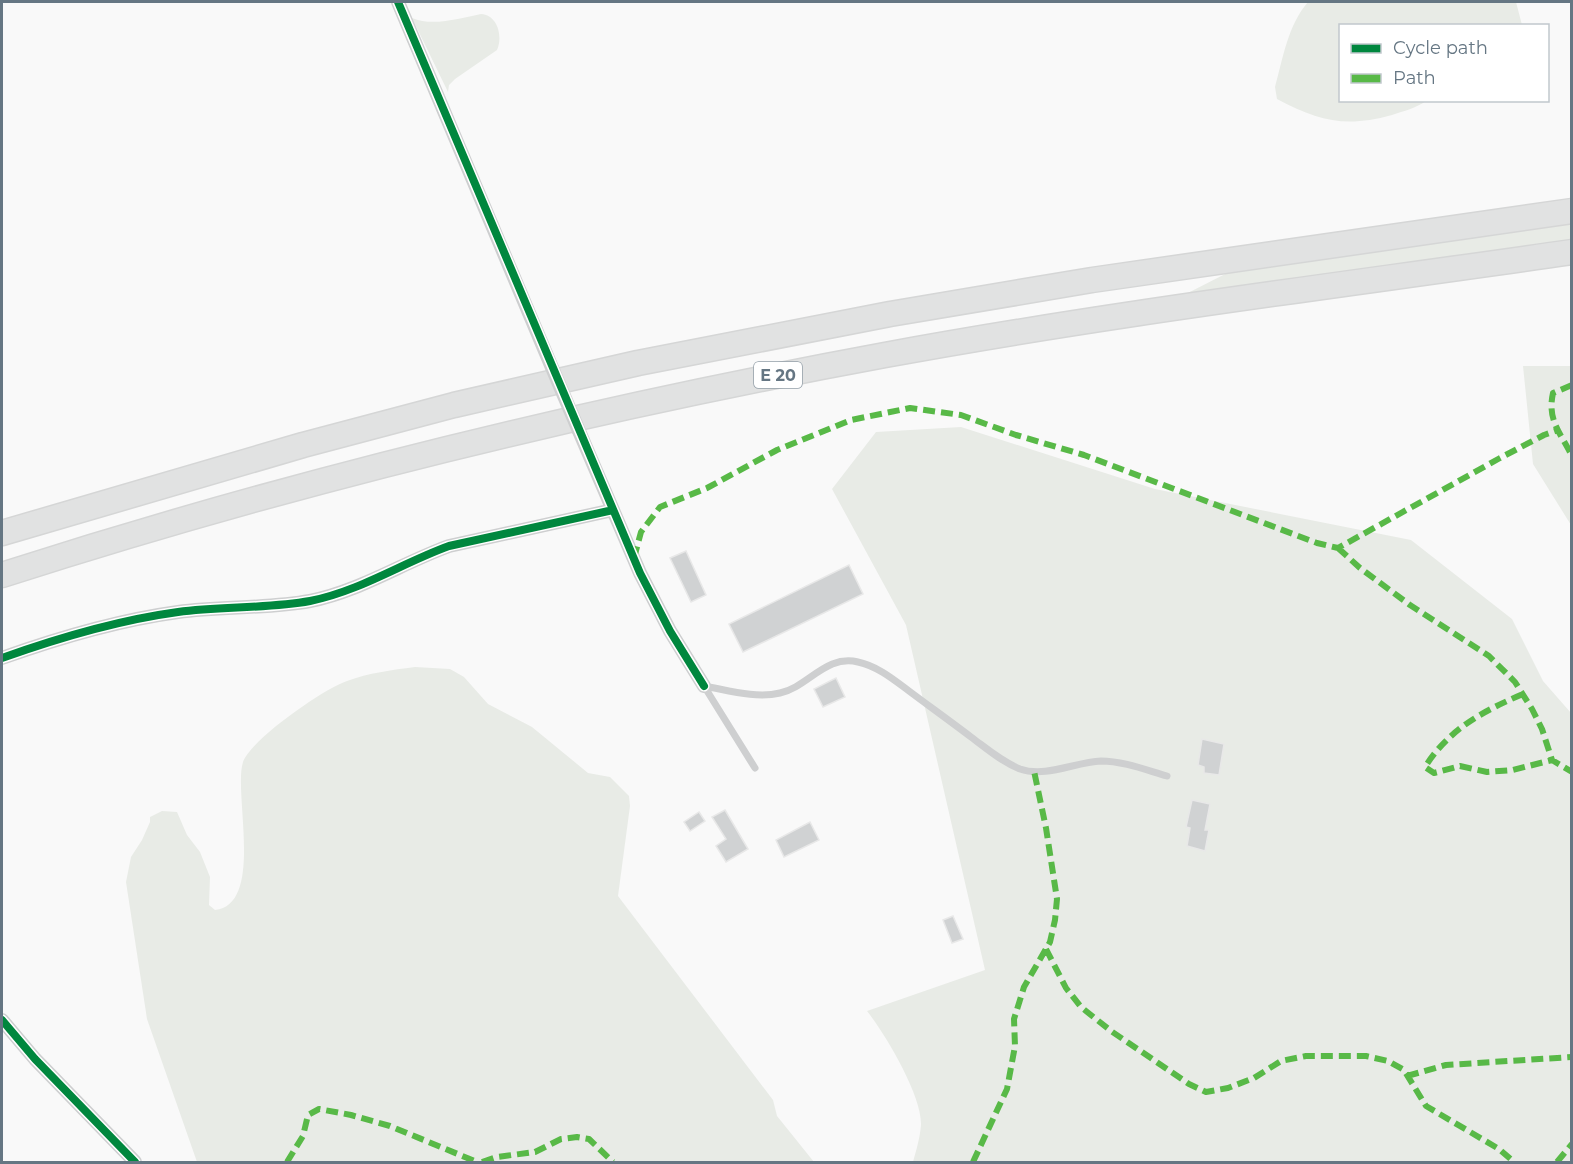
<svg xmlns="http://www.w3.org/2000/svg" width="1573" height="1164" font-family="Montserrat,sans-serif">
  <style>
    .green { fill: #e8ebe6 }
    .building { fill: #d0d2d3; stroke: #e8e8e8; stroke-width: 1.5 }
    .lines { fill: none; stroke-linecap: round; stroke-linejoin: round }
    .highway-casing { stroke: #d5d6d6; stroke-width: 27 }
    .lane { stroke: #cecfd0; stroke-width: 7 }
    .street { stroke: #cecfd0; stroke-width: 14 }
    .highway { stroke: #e1e2e2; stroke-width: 24 }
    .street-bridge { stroke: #cecfd0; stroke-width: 14 }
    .quiet { stroke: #58b947; stroke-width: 6; stroke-dasharray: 12 6; stroke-linecap: butt }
    .cycleway-casing { stroke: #fff; stroke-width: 11 }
    .cycleway { stroke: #00873e; stroke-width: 8 }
    .labels { text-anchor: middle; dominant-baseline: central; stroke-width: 6; stroke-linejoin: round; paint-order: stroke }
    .shield { fill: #fff; stroke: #939fa8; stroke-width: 1.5 }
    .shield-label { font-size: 16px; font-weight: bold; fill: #657683 }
  </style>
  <rect width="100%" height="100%" fill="#f9f9f9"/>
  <path class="green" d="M 1308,2 L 1516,2 L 1522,25 L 1340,26 L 1340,100 L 1426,101 C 1416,108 1404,111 1392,115 C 1345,128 1319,121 1277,99 L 1275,87 C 1283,58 1288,25 1308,2 Z
    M 481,14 C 498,15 503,37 497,50 L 455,79 L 449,85 L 448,92 L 412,18 C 433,27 460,18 481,14 Z
    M 1571,221 L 1571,241 L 1180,297 L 1233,270 Z
    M 1523,366 L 1571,366 L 1571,525 L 1533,464 Z
    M 961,427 L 1155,489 L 1411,540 L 1512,619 L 1543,681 L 1571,713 L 1571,1162 L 913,1162 C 916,1151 920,1138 921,1125 C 922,1095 885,1034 867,1011 L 985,970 L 906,625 L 832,489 L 876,432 Z
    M 415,667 L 450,669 L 464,677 L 488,704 L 532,727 L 588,773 L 610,777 L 629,796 L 630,806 L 618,896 L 773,1100 L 777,1116 L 814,1162 L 197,1162 L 147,1019 L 126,882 L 131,857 L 142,840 L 150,822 L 150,817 L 162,811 L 177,812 L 187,835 L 200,852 L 210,877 L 209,905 L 215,910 C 265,904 233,793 243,762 C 250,740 325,688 347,681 C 369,673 391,670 415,667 Z"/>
  <path class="building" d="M 686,551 L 706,595 L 691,602 L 670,558 Z
    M 849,565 L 863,594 L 743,652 L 729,624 Z
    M 836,678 L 845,697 L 823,707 L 814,689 Z
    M 1202,739 L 1224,744 L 1219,775 L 1204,773 L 1204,767 L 1198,765 Z
    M 1192,800 L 1210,804 L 1205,830 L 1209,830 L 1205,851 L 1187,846 L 1190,828 L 1186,827 Z
    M 725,810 L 748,849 L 726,862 L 716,846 L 726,839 L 712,817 Z
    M 699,812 L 705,821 L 690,831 L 684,822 Z
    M 810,822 L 819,840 L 784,857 L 776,840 Z
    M 953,916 L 963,939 L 952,943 L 943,920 Z"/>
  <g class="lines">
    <g class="highway-casing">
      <path id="highway" d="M 2,533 L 303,445 L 454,405 L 638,363 L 890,314 L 1092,280 L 1572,211
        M 2,575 C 291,482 587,410 885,355 C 1113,313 1343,285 1572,252"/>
    </g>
    <path class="lane" d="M 704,686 C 727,690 756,699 780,693 C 808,687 826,654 858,662 C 877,666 893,679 909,691 C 929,706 950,721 971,737 C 986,748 1002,762 1020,769 C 1046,778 1075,762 1101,761 C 1123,761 1146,770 1167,776
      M 704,686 L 755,768"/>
    <path class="street" d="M 398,2 L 553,370
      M 579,431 L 640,573 L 670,631 L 704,686
      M 2,658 C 58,638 119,620 178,612 C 222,606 266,609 310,601 C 360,591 402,563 449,546 L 613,510
      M 2,1020 L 35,1059 L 135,1162"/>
    <use href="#highway" class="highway"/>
    <path class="street-bridge" d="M 553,370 L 579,431"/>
    <path class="quiet" d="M 1572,385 L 1553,393 C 1547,420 1560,432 1572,456
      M 1338,548 L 1360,568 L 1410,605 L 1489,656 L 1515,682 L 1532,709 L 1542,729 L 1552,760 L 1572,772
      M 634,558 L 641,532 L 660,507 L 707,488 L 777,450 L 851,420 L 910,408 L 961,415 L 1016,435 L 1084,455 L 1317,543 L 1338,548 L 1500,458 L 1544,435 L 1558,430
      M 1523,694 C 1483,711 1449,729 1425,767 L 1434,773 L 1460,766 L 1487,772 L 1513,770 L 1552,760
      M 1046,949 L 1066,988 L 1081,1007 L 1111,1031 L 1189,1084 L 1206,1092 L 1228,1088 L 1254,1078 L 1281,1061 L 1306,1056 L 1366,1056 L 1388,1061 L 1404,1070 L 1426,1106 L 1499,1149 L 1514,1162
      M 1407,1076 L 1446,1065 L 1572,1057
      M 287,1162 L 303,1136 L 308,1115 L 319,1109 L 351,1115 L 390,1126 L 477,1162
      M 482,1162 L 497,1157 L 535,1152 L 561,1139 L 577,1137 L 589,1139 L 613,1162
      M 973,1162 L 1007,1089 L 1015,1046 L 1014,1019 L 1024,987 L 1050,942 L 1055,920 L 1057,899 L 1046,828 L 1034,771
      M 1557,1162 L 1572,1144"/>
    <g class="cycleway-casing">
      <path id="cycleway" d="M 398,2 L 640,573 L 670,631 L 704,686
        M 2,658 C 58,638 119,620 178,612 C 222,606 266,609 310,601 C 360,591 402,563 449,546 L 613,510
        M 2,1020 L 35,1059 L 135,1162"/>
    </g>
    <use href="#cycleway" class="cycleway"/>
  </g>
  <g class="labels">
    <rect class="shield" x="754" y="362" width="48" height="26" rx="4.5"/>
    <g class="shield-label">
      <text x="778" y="375">E 20</text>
    </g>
  </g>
  <rect width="1573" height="1164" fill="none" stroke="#657683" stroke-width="6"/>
  <rect x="1339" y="24" width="210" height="78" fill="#ffffff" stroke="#c1c8cd" stroke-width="1.5"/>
  <rect x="1351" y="44" width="30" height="9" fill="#00873e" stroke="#c1c8cd" stroke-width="1.5"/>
  <text x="1393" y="54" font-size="18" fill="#657683">Cycle path</text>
  <rect x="1351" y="74" width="30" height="9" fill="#58b947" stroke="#c1c8cd" stroke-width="1.5"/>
  <text x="1393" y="84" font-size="18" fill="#657683">Path</text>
</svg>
